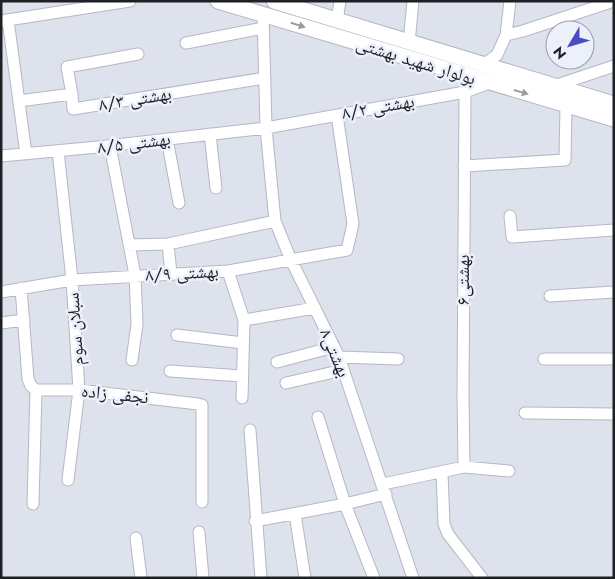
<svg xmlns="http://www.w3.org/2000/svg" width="615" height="579" font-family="Jost,'Noto Naskh Arabic',sans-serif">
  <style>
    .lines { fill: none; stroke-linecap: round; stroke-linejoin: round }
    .minor-casing { stroke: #b4b8c3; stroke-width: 13 }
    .major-casing { stroke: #b4b8c3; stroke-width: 17 }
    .minor { stroke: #fff; stroke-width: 11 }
    .major { stroke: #fff; stroke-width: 15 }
    .oneway { fill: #9a9b9c }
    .labels { text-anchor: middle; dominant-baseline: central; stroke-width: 5; stroke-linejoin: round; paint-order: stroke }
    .street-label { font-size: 18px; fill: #1e2024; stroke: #ebf0fb }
  </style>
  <rect width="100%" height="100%" fill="#dee2ed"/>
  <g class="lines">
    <g class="minor-casing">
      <path id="minor" d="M 263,14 L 266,128 L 275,221 L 291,260 L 339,357 L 413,578
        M 8,20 L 26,154
        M 1,21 L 130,1
        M 337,21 L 340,1
        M 506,35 L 523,31 L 614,1
        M 186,43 L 263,28
        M 409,43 L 413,1
        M 483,65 L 497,55 L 506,35 L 510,1
        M 554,86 L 614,66
        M 72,94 L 67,67 L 138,54
        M 19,101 L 72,94 L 73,109 L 265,78
        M 210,134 L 216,188
        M 167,139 L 179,203
        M 110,146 L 135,275 L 137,324 L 132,360
        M 58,151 L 72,280 L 79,390 L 68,480
        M 1,156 L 98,147 L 266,128 L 465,92 L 489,83
        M 464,166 L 565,160 L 566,105
        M 510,216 L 512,237 L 614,230
        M 168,244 L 171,274
        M 129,245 L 168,244 L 275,221
        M 228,271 L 244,320
        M 21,288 L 28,379 L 31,386 L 36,390 L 79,390 L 198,404 L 202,405 L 202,502
        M 1,292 L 72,280 L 228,271 L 347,250 L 353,224 L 337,115
        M 550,296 L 614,292
        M 1,323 L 24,320
        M 177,335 L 243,343
        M 339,357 L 398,359
        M 544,359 L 614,359
        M 277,362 L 334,347
        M 170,371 L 242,376
        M 286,383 L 343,370
        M 242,398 L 244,320 L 315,308
        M 525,413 L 614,414
        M 318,417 L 345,504 L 374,578
        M 250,430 L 261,578
        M 464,467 L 463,395 L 465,92
        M 442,472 L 444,524 L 448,534 L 482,578
        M 383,484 L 464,467 L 509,471
        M 33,504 L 36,390
        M 295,514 L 305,578
        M 255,521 L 345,504 L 386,494
        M 199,532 L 203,578
        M 136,538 L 141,578"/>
    </g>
    <g class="major-casing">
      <path id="major" d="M 218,1 L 614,119
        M 274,1 L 614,104"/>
    </g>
    <use href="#minor" class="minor"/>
    <use href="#major" class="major"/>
  </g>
  <defs><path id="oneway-solid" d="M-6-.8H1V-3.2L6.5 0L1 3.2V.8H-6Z" transform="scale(1.25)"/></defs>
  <g class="oneway">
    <use href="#oneway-solid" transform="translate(298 25) rotate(17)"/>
    <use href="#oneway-solid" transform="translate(521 92) rotate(16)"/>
  </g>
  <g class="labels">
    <g class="street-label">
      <text transform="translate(416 61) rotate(17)">بولوار شهید بهشتی</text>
      <text transform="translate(135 99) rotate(-9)">بهشتی ۸/۳</text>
      <text transform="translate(378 107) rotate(-10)">بهشتی ۸/۲</text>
      <text transform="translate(134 143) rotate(-7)">بهشتی ۸/۵</text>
      <text transform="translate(182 273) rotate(-3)">بهشتی ۸/۹</text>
      <text transform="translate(463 280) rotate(-90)">بهشتی۶</text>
      <text transform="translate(75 329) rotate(-94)">سبلان سوم</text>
      <text transform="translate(335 353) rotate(67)">بهشتی۸</text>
      <text transform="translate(115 394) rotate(6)">نجفی زاده</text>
    </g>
  </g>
  <rect width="615" height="579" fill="none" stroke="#1e2024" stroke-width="5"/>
  <g transform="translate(570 45) rotate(232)"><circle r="24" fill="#ebf0fb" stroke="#999da5"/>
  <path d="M0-4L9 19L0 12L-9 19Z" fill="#494bc1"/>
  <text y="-8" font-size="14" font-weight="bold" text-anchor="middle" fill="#1e2024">N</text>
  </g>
</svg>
